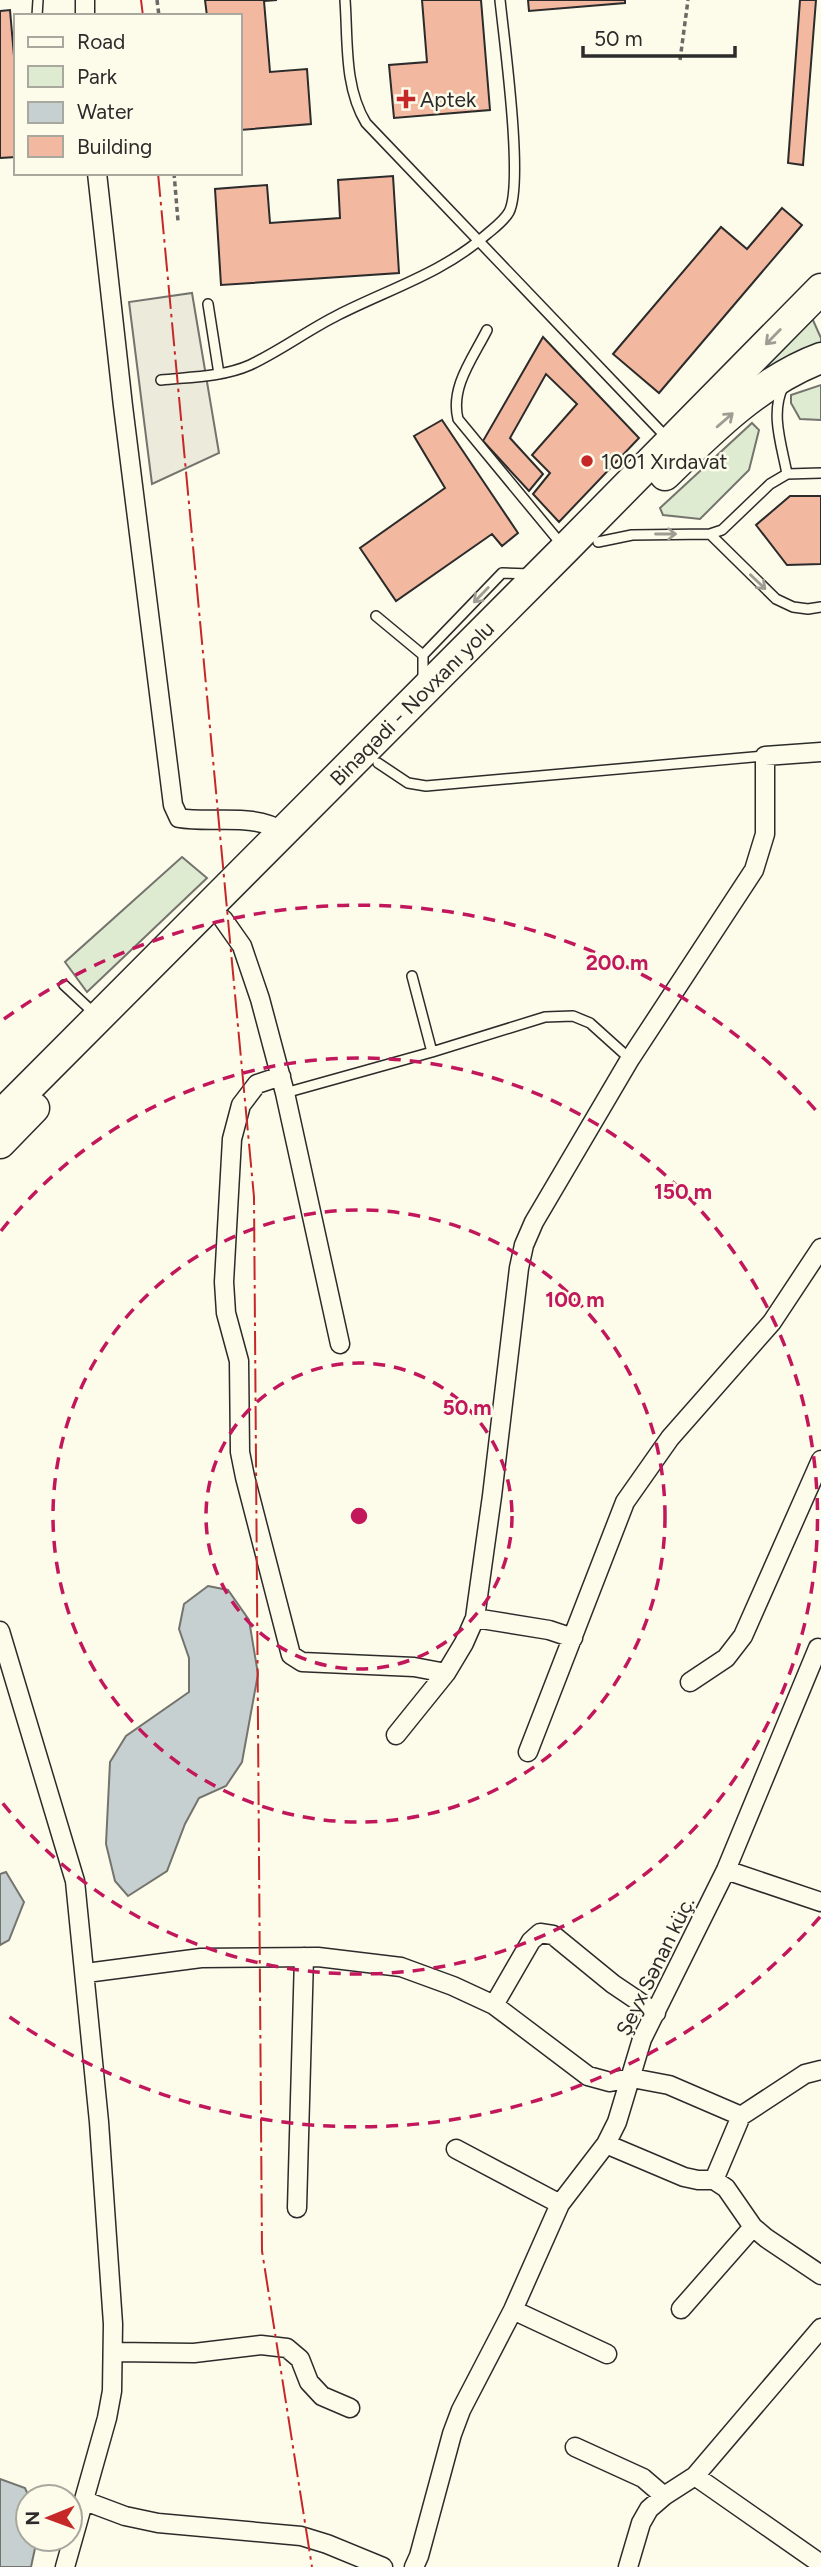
<svg xmlns="http://www.w3.org/2000/svg" width="821" height="2567" font-family="Figtree,sans-serif">
  <style>
    .green { fill: #deebd1; stroke: #74746e; stroke-width: 2 }
    .parking { fill: #eceadb; stroke: #74746e; stroke-width: 2 }
    .water { fill: #c7d0d0; stroke: #74746e; stroke-width: 2 }
    .building { fill: #f2b8a0; stroke: #2b2b2b; stroke-width: 2 }
    .lines { fill: none; stroke-linecap: round; stroke-linejoin: round }
    .service-casing { stroke: #2b2b2b; stroke-width: 12 }
    .minor-casing { stroke: #2b2b2b; stroke-width: 21 }
    .primary-casing { stroke: #2b2b2b; stroke-width: 33 }
    .path { stroke: #6a6964; stroke-width: 3.5; stroke-dasharray: 5 3.5; stroke-linecap: butt }
    .service { stroke: #fdfbea; stroke-width: 9 }
    .minor { stroke: #fdfbea; stroke-width: 18 }
    .primary { stroke: #fdfbea; stroke-width: 30 }
    .power { stroke: #c62828; stroke-width: 2; stroke-dasharray: 24 5 3.5 5; stroke-linecap: butt }
    .oneway { stroke: #9e9d94 }
    .ring { fill: none; stroke: #c2185b; stroke-width: 3.5; stroke-dasharray: 12 9 }
    .poi-dot { fill: #c62828; stroke: #fdfbea; stroke-width: 2.5 }
    .labels { text-anchor: middle; dominant-baseline: central; stroke-width: 5; stroke-linejoin: round; paint-order: stroke }
    .poi-label { font-size: 21px; fill: #2b2b2b; stroke: #fdfbea; text-anchor: start }
    .street-label { font-size: 21px; fill: #2b2b2b; stroke: #fdfbea }
    .centre { fill: #c2185b; stroke: #fdfbea; stroke-width: 3.5 }
    .ring-label { font-size: 21px; text-anchor: middle; font-weight: bold; fill: #c2185b; stroke: #fdfbea; stroke-width: 5; stroke-linejoin: round; paint-order: stroke }
  </style>
  <rect width="100%" height="100%" fill="#fdfbea"/>
  <path class="green" d="M 812,318 L 821,338 L 821,345 L 715,413 Z
    M 821,385 L 821,420 L 800,419 L 791,403 L 791,395 Z
    M 752,423 L 759,430 L 749,470 L 700,519 L 663,515 L 660,508 Z
    M 182,857 L 207,878 L 87,992 L 65,962 Z"/>
  <path class="parking" d="M 192,293 L 219,453 L 152,484 L 129,302 Z"/>
  <path class="water" d="M 208,1586 L 228,1590 L 249,1620 L 258,1674 L 242,1762 L 226,1786 L 199,1798 L 185,1824 L 167,1871 L 128,1896 L 115,1881 L 106,1844 L 110,1762 L 126,1736 L 189,1692 L 189,1658 L 179,1629 L 184,1604 Z
    M 6,1872 L 24,1902 L 9,1940 L 0,1945 L 0,1874 Z
    M 0,2479 L 25,2488 L 29,2497 L 28,2539 L 37,2539 L 31,2567 L 0,2567 Z"/>
  <path class="building" d="M 205,0 L 277,0 L 264,1 L 270,72 L 307,69 L 311,124 L 240,130 L 240,16 L 207,16 Z
    M 422,0 L 481,0 L 490,110 L 394,118 L 389,65 L 427,62 Z
    M 528,0 L 625,0 L 625,3 L 529,11 Z
    M 800,0 L 816,0 L 803,165 L 788,163 Z
    M 10,10 L 16,79 L 16,157 L 0,158 L 0,11 Z
    M 393,176 L 399,273 L 221,285 L 215,189 L 267,185 L 270,223 L 340,218 L 338,180 Z
    M 782,208 L 802,225 L 659,393 L 613,354 L 721,227 L 747,249 Z
    M 543,337 L 639,438 L 559,522 L 533,494 L 550,473 L 532,455 L 577,404 L 546,374 L 510,438 L 543,474 L 529,491 L 483,441 Z
    M 442,420 L 518,533 L 502,546 L 492,534 L 396,601 L 360,548 L 445,488 L 414,436 Z
    M 790,496 L 821,496 L 821,564 L 787,565 L 756,525 Z"/>
  <g class="lines">
    <g class="service-casing">
      <path id="service" d="M 345,0 C 348,41 344,87 366,123 L 669,440
        M 37,16 L 38,0
        M 208,304 L 219,374
        M 487,330 C 473,358 450,387 458,419 L 562,545
        M 161,380 C 190,377 223,377 250,365 C 280,351 308,330 338,315 C 389,289 443,273 487,234 C 494,228 504,221 509,212 C 524,183 504,39 500,0
        M 783,387 C 770,414 782,446 787,474
        M 710,534 L 776,599 L 793,607 L 808,609 L 821,607
        M 598,542 L 632,535 L 710,534 L 722,530 L 770,484 L 787,474 L 821,473
        M 376,616 L 423,655
        M 423,681 L 423,655 L 502,573 L 531,574
        M 378,763 L 408,783 L 426,786 L 765,756
        M 412,976 L 432,1052
        M 64,985 L 95,1014
        M 285,1093 L 432,1052 L 545,1017 L 573,1016 L 590,1023 L 630,1059"/>
    </g>
    <g class="minor-casing">
      <path id="minor" d="M 85,0 L 85,16
        M 97,173 L 123,406 L 173,805 L 179,818 C 214,824 252,812 284,832
        M 223,919 L 242,946 L 260,999 L 285,1093 L 340,1344
        M 281,1076 L 257,1084 L 241,1105 L 232,1139 L 224,1282 L 226,1313 L 239,1361 L 240,1452 L 245,1477 L 291,1655 L 302,1662 L 414,1667 L 446,1673
        M 475,1618 L 549,1630 L 573,1638
        M 0,1631 L 75,1881 L 99,2122 L 113,2324 L 112,2391 L 107,2418 L 65,2567
        M 690,1682 L 726,1658 L 743,1636 L 821,1460
        M 396,1735 L 446,1673 L 464,1643 L 475,1618 L 492,1496 L 519,1268 L 524,1245 L 534,1222 L 630,1059 L 754,870 L 765,834 L 765,756 L 821,752
        M 528,1752 L 625,1502 L 670,1438 L 772,1322 L 821,1248
        M 726,1870 L 821,1902
        M 86,1973 L 201,1958 L 318,1957 L 401,1967 L 453,1986 L 494,2005 L 588,2076 L 610,2082 L 632,2078 L 669,2085 L 741,2116 L 805,2074 L 821,2070
        M 494,2005 L 531,1941 L 540,1933 L 553,1935 L 613,1984 L 656,2013
        M 606,2144 L 684,2177 L 698,2180 L 714,2180 L 726,2188 L 753,2227 L 766,2238 L 821,2275
        M 456,2149 L 560,2204
        M 714,2180 L 741,2116
        M 297,2208 L 304,1957
        M 681,2309 L 753,2227
        M 513,2310 L 607,2354
        M 114,2352 L 194,2353 L 261,2345 L 287,2348 L 300,2359 L 309,2382 L 322,2396 L 350,2408
        M 575,2447 L 643,2478 L 664,2496
        M 695,2476 L 821,2564
        M 85,2501 L 125,2516 L 158,2523 L 301,2536 L 327,2544 L 383,2567
        M 414,2567 L 419,2556 L 452,2434 L 461,2410 L 513,2310 L 560,2204 L 606,2144 L 617,2122 L 642,2039 L 726,1870 L 818,1648
        M 628,2567 L 641,2523 L 649,2509 L 664,2496 L 695,2476 L 821,2328"/>
    </g>
    <g class="primary-casing">
      <g id="primary">
        <path d="M 665,475 C 710,431 761,380 821,358"/>
        <path id="s1" d="M 0,1116 L 565,549 L 821,289"/>
        <path d="M 0,1143 L 34,1108"/>
      </g>
    </g>
    <path class="path" d="M 157,0 L 159,16
      M 680,60 L 688,0
      M 174,173 L 178,221"/>
    <use href="#service" class="service"/>
    <use href="#minor" class="minor"/>
    <use href="#primary" class="primary"/>
    <path class="power" d="M 141,0 L 143,16
      M 158,173 L 254,1197 L 262,2251 L 312,2567"/>
  </g>
  <defs><path id="oneway-shaft" d="M-6 0H5M1.5-3L5.5 0L1.5 3" fill="none" stroke-width="1.6" stroke-linecap="round" stroke-linejoin="round" transform="scale(1.75)"/></defs>
  <g class="oneway">
    <use href="#oneway-shaft" transform="translate(773 337) rotate(134)"/>
    <use href="#oneway-shaft" transform="translate(725 420) rotate(-41)"/>
    <use href="#oneway-shaft" transform="translate(666 534)"/>
    <use href="#oneway-shaft" transform="translate(758 582) rotate(44)"/>
    <use href="#oneway-shaft" transform="translate(481 595) rotate(134)"/>
  </g>
  <g class="ring">
    <circle cx="359" cy="1516" r="153"/>
    <circle cx="359" cy="1516" r="306"/>
    <path d="M1 1231A458 458 0 1 1 1 1801"/>
    <path d="M820 1917A611 611 0 0 1 4 2013M4 1019A611 611 0 0 1 820 1115"/>
  </g>
  <g class="poi-dot">
    <path d="M402.5 88.5h7v7h7v7h-7v7h-7v-7h-7v-7h7z"/>
    <circle cx="587" cy="461" r="7"/>
  </g>
  <g class="labels">
    <g class="poi-label">
      <text x="420" y="99">Aptek</text>
      <text x="601" y="461">1001 Xırdavat</text>
    </g>
    <g class="street-label">
      <text stroke="none"><textPath href="#s1" startOffset="583">Binəqədi - Novxanı yolu</textPath></text>
      <text transform="translate(655 1966) rotate(-64)">Şeyx Sənan küç.</text>
    </g>
  </g>
  <circle cx="359" cy="1516" r="10" class="centre"/>
  <g class="ring-label">
    <text x="617" y="970">200 m</text>
    <text x="683" y="1199">150 m</text>
    <text x="575" y="1307">100 m</text>
    <text x="467" y="1415">50 m</text>
  </g>
  <rect x="14" y="14" width="228" height="161" fill="#fdfbea" stroke="#a9a89e" stroke-width="2"/>
  <rect x="28" y="37" width="35" height="10" fill="#fdfbea" stroke="#a9a89e" stroke-width="2"/>
  <text x="77" y="49" font-size="21" fill="#2b2b2b">Road</text>
  <rect x="28" y="66" width="35" height="21" fill="#deebd1" stroke="#a9a89e" stroke-width="2"/>
  <text x="77" y="84" font-size="21" fill="#2b2b2b">Park</text>
  <rect x="28" y="102" width="35" height="21" fill="#c7d0d0" stroke="#a9a89e" stroke-width="2"/>
  <text x="77" y="119" font-size="21" fill="#2b2b2b">Water</text>
  <rect x="28" y="136" width="35" height="21" fill="#f2b8a0" stroke="#a9a89e" stroke-width="2"/>
  <text x="77" y="154" font-size="21" fill="#2b2b2b">Building</text>
  <g transform="translate(49 2518) rotate(269)"><circle r="33" fill="#fdfbea" stroke="#a9a89e" stroke-width="2"/>
  <path d="M0-5L12 26L0 18L-12 26Z" fill="#c62828"/>
  <text y="-10" font-size="19" font-weight="bold" text-anchor="middle" fill="#2b2b2b">N</text>
  </g>
  <path d="M583 46v10h152v-10" fill="none" stroke="#2b2b2b" stroke-width="3.5"/>
  <text x="594" y="46" font-size="21" fill="#2b2b2b" stroke="#fdfbea" stroke-width="5" paint-order="stroke">50 m</text>
</svg>
